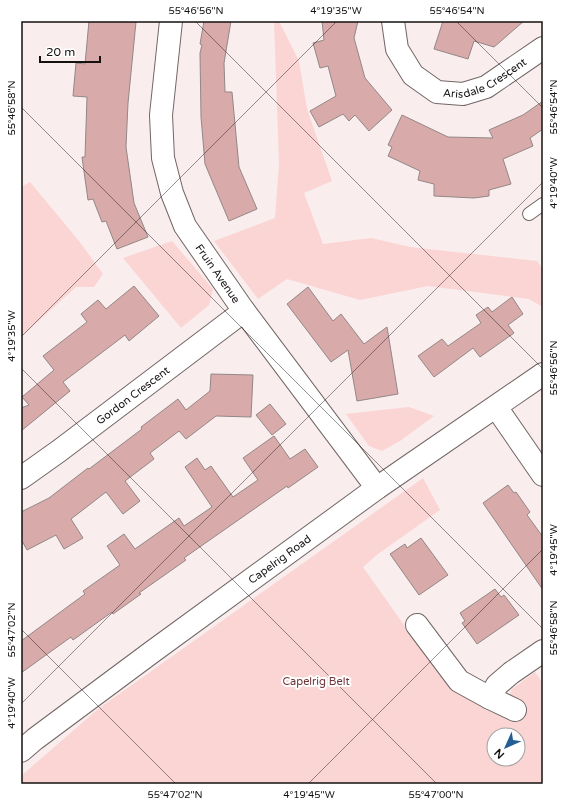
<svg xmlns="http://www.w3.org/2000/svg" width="564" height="805" font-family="'Varela Round',sans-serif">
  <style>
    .green { fill: #fad5d4; fill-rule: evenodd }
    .building { fill: #d8abaa; stroke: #938786 }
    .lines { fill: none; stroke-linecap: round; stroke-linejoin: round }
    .service-casing { stroke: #716666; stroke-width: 14 }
    .minor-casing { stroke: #716666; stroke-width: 24 }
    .tertiary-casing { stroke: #716666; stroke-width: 24 }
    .service { stroke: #fff; stroke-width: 12 }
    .minor { stroke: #fff; stroke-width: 22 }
    .tertiary { stroke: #fff; stroke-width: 22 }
    .ticks { fill: none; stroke: #151111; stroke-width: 1; stroke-opacity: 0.45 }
    .labels { text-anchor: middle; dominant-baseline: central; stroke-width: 4; stroke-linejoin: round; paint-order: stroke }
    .street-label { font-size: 11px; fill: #151111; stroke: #fff }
    .park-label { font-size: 11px; fill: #6f3436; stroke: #fff }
    .neatline { fill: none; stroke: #151111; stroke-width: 1.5 }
    .ticks-label { font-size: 10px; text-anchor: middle; fill: #151111 }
  </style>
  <rect width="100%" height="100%" fill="#faeded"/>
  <path class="green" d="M 274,21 L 279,21 L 299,61 L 307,109 L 332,181 L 304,193 L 323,244 L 371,238 L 410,247 L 537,261 L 543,269 L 543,307 L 529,299 L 428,286 L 360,300 L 287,279 L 258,299 L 214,241 L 275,218 L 279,164 Z
    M 30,182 L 79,241 L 103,274 L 94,287 L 76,287 L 21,337 L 21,187 Z
    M 172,241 L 213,289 L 209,305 L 181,328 L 123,258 Z
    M 409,407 L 434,416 L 400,441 L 382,451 L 369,446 L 346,414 Z
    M 423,478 L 440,510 L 378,554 L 363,567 L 430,662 L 460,695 L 522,721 L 527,705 L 510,694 L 512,689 L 535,672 L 543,683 L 543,784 L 21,784 L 21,776 L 98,709 ZM 494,735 L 518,735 L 518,759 L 494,759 Z"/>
  <path class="building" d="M 89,21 L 136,22 L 128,103 L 126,147 L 134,203 L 148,237 L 117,249 L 106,221 L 102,222 L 93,199 L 88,200 L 82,157 L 85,157 L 87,97 L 73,96 L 76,63 L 85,64 Z
    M 204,21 L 231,21 L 224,63 L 225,92 L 232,92 L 239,167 L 257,209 L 229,221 L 205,164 L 201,117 L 200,53 L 202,45 L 200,44 Z
    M 322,21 L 358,21 L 354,38 L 365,78 L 392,110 L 369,131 L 355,115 L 349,121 L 343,114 L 319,127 L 310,111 L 336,96 L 328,66 L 320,68 L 313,43 L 324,40 Z
    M 443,21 L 524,21 L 494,47 L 474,41 L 468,59 L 434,49 Z
    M 543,101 L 543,129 L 530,138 L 533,146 L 503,159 L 511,184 L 489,190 L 489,196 L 474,198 L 434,196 L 434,184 L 418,180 L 420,171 L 388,156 L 392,147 L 388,145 L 402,115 L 448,137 L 493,138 L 489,130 L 523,115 Z
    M 134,286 L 159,316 L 129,341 L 125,335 L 63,382 L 70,391 L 21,431 L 21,408 L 29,405 L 22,397 L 54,370 L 43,356 L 87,322 L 81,314 L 98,300 L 106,309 Z
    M 308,287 L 333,321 L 341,314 L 364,344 L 387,327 L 398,394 L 357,401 L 348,350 L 331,362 L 287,304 Z
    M 512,297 L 523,314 L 508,325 L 514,333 L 480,357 L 473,348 L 434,377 L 418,356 L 442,339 L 448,346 L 481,323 L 476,315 L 488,307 L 492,312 Z
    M 211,374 L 253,375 L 251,417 L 216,416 L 186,439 L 179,431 L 150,453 L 154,459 L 125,481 L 140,501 L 123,514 L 106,492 L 71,519 L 83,538 L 64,549 L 56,535 L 27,550 L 21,539 L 21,512 L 49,498 L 88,468 L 89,469 L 142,429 L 141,427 L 178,399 L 186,410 L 210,391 Z
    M 270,404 L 286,424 L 272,435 L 256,415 Z
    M 274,436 L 290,459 L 305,449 L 318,467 L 288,488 L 287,486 L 184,558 L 186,560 L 139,593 L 141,594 L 113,614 L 112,612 L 73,640 L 71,637 L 21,673 L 21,641 L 85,594 L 83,591 L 120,565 L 107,546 L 124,534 L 135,549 L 179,518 L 184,526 L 212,507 L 185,467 L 197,458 L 205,470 L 211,466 L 233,497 L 258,480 L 243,458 Z
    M 508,485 L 514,493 L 516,492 L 530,512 L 527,515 L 543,537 L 543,590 L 483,503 Z
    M 421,538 L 448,575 L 419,595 L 390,554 L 405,544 L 407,548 Z
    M 495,589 L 501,597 L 504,595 L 519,615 L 477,644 L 462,623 L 465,621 L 460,613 Z"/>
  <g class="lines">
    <g class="service-casing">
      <path id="service" d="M 529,214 L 543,204"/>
    </g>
    <g class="minor-casing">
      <g id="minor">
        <path id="s1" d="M 393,21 L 397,49 L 413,75 L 437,92 L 463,94 L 486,87 L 543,48"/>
        <path d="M 496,407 L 543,475"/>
        <path id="s2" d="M 21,478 L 59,451 L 244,311"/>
        <path d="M 417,625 L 459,681 L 490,698 L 515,710"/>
        <path d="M 490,698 L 497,685 L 511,673 L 543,651"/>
      </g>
    </g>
    <g class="tertiary-casing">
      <g id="tertiary">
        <path id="s3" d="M 171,21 L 161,115 L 163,158 L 172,193 L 185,226 L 244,311 L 377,488"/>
        <path id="s4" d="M 21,751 L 35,739 L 152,652 L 377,488 L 543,374"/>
      </g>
    </g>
    <use href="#service" class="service"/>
    <use href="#minor" class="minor"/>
    <use href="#tertiary" class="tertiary"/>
  </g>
  <path class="ticks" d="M 195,21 L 543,369M 456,21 L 543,108M 21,107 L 543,629M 21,337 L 337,21M 21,368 L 437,784M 21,629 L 176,784M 21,704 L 543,182M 308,784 L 543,549"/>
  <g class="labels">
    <g class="street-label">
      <text stroke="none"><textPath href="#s1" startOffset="140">Arisdale Crescent</textPath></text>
      <text stroke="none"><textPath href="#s3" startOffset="267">Fruin Avenue</textPath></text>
      <text stroke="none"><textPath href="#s2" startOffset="139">Gordon Crescent</textPath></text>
      <text stroke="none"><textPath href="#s4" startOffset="322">Capelrig Road</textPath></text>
    </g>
    <g class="park-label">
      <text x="316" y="681">Capelrig Belt</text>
    </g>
  </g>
  <rect width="564" height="805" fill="none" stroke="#ffffff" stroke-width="44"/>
  <g transform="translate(506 747) rotate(225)"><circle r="19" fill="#ffffff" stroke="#a1a0a0"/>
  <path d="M0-3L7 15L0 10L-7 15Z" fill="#235e95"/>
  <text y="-6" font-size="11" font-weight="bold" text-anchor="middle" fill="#151111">N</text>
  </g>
  <path d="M40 56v6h60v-6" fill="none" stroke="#151111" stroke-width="2"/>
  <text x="46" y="56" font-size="12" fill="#151111" stroke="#ffffff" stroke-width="3" paint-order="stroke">20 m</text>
  <rect x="22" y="22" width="520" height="761" class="neatline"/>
  <g class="ticks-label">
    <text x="196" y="14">55°46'56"N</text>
    <text x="336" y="14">4°19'35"W</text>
    <text x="457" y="14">55°46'54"N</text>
    <text transform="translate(553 107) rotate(-90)" y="4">55°46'54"N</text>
    <text transform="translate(11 108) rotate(-90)" y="4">55°46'58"N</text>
    <text transform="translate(553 183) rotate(-90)" y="4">4°19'40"W</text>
    <text transform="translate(11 336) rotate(-90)" y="4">4°19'35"W</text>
    <text transform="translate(553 368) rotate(-90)" y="4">55°46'56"N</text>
    <text transform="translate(553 550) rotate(-90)" y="4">4°19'45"W</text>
    <text transform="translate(553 628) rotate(-90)" y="4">55°46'58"N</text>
    <text transform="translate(11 630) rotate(-90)" y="4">55°47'02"N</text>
    <text transform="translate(11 703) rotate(-90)" y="4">4°19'40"W</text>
    <text x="175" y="798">55°47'02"N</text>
    <text x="309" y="798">4°19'45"W</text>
    <text x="436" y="798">55°47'00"N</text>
  </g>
</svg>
